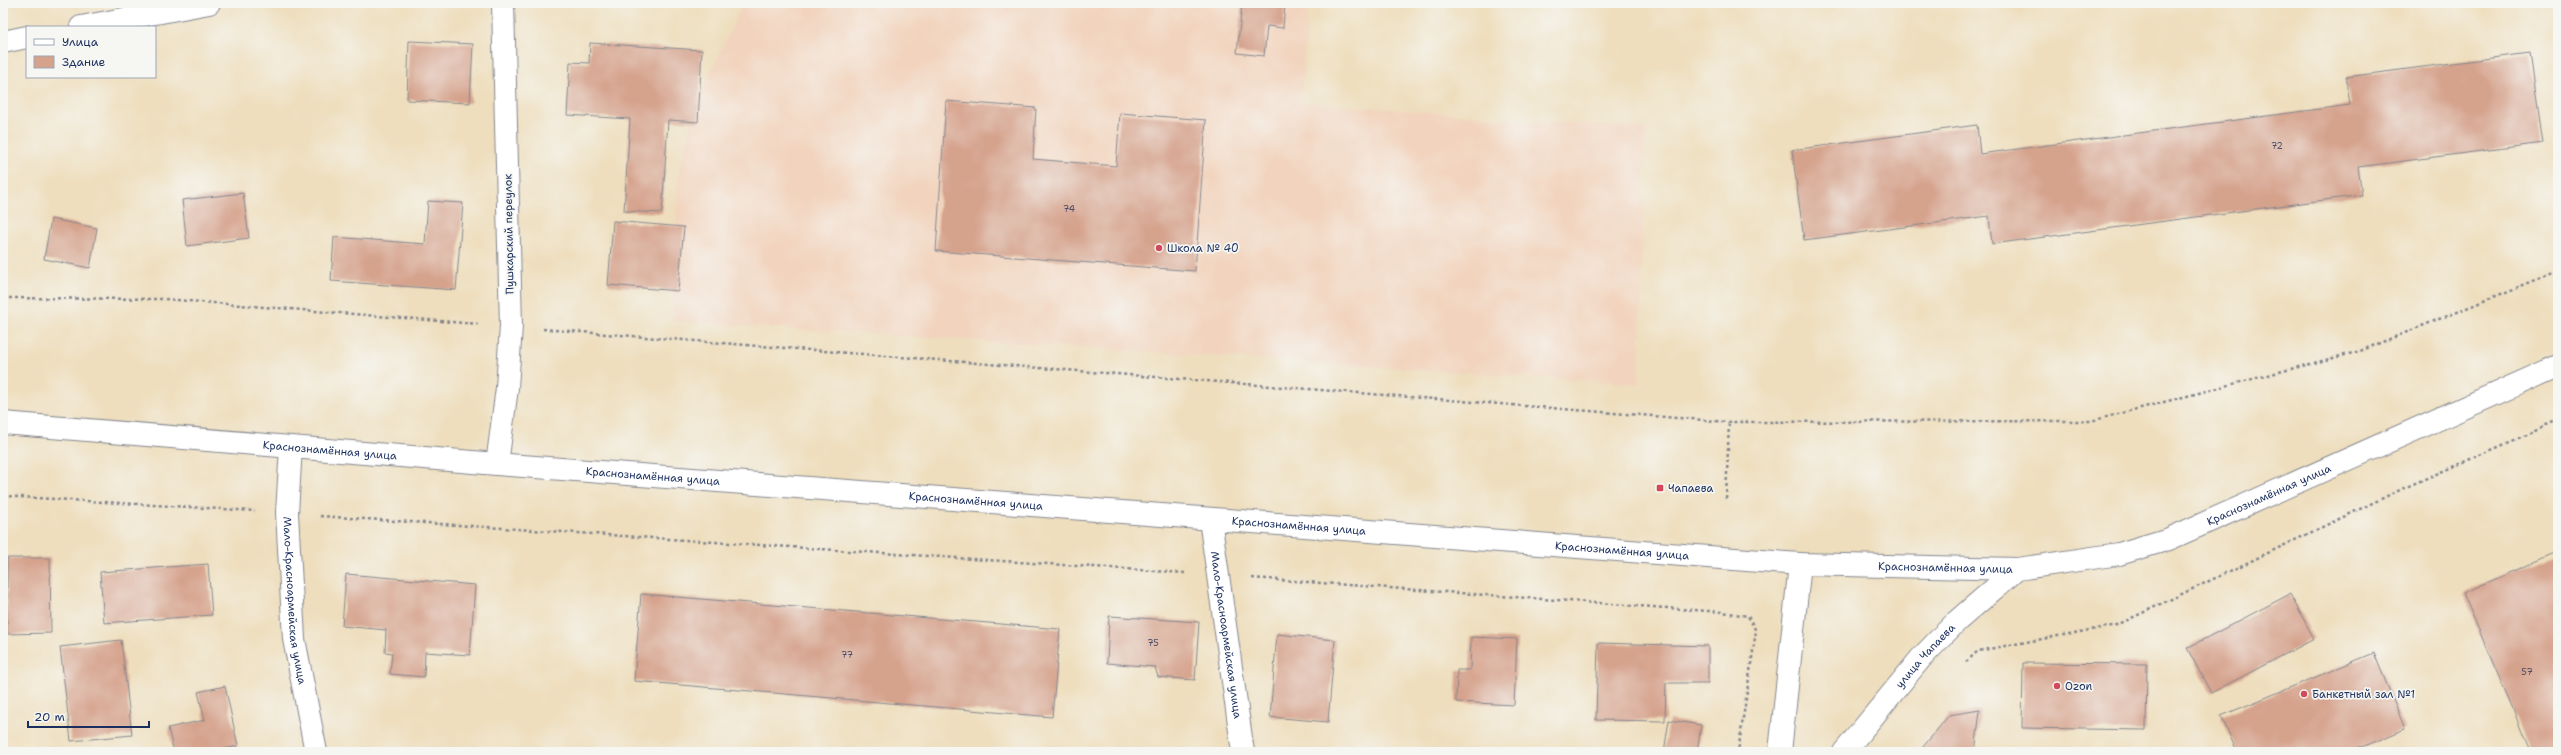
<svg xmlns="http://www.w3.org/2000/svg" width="2561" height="755" font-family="'Shantell Sans',sans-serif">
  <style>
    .built { fill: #f2d4be }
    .building { fill: #d5a28c }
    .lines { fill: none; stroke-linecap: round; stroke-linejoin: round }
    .street-casing { stroke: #84868e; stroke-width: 24 }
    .secondary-casing { stroke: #84868e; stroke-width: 24 }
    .path { stroke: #84868e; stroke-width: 2.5; stroke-dasharray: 3 3; stroke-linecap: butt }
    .street { stroke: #fff; stroke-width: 22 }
    .secondary { stroke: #fff; stroke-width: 22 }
    .poi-dot { fill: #d1495b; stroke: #f6f6f2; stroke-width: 1.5 }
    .labels { text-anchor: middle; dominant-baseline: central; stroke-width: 3.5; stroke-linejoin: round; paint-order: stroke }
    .number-label { font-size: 9px; fill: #4a4c6a }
    .street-label { font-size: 11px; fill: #1b2f5e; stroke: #f6f6f2 }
    .poi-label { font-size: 11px; fill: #1b2f5e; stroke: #f6f6f2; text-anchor: start }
  </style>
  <rect width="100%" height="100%" fill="#f6f6f2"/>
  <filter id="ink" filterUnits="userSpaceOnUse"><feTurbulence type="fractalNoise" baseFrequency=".025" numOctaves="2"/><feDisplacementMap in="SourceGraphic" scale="8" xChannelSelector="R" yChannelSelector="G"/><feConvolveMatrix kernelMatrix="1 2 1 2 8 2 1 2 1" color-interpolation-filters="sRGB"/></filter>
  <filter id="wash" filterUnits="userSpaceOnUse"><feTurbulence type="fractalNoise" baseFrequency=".012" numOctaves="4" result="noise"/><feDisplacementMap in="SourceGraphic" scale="16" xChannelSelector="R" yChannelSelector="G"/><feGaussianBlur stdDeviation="0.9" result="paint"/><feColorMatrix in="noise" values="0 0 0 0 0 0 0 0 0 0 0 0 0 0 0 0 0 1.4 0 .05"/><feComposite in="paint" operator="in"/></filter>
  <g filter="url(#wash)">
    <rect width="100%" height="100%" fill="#eedebd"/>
    <path class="built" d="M 743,3 L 1308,3 L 1301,102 L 1645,129 L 1639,384 L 672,321 L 678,176 L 693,110 Z"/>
    <g id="blocks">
      <path class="building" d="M 1242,3 L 1285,4 L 1283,28 L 1267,26 L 1264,56 L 1237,53 Z
        M 409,41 L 473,44 L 470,103 L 407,100 Z
        M 590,43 L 702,50 L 698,122 L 668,120 L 662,213 L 624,211 L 630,119 L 567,115 L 570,62 L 589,63 Z
        M 2530,53 L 2543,143 L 2358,167 L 2362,195 L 1992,244 L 1989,216 L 1804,240 L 1792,150 L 1977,125 L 1980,154 L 2350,105 L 2346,77 Z
        M 946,101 L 1036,108 L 1033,159 L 1116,166 L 1120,113 L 1206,120 L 1195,271 L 936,251 Z
        M 243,193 L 249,238 L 187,246 L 182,200 Z
        M 428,201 L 463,203 L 456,290 L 331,281 L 334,237 L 425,244 Z
        M 51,219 L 97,228 L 90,268 L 44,259 Z
        M 613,221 L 684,227 L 678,291 L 608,285 Z
        M 2558,552 L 2558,752 L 2531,752 L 2463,593 Z
        M 7,558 L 50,558 L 51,633 L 7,634 Z
        M 208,564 L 212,615 L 104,623 L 100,572 Z
        M 346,574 L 475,585 L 470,655 L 425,652 L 424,677 L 390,674 L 392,653 L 385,652 L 386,630 L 342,626 Z
        M 641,594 L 1060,629 L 1052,717 L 634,681 Z
        M 2290,594 L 2314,639 L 2211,693 L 2187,648 Z
        M 1109,616 L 1199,622 L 1195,680 L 1158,677 L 1155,667 L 1107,663 Z
        M 1277,634 L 1335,640 L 1328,722 L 1270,717 Z
        M 1471,637 L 1517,639 L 1514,705 L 1456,702 L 1457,670 L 1470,670 Z
        M 121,640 L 132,735 L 71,741 L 60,647 Z
        M 1598,643 L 1708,646 L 1708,683 L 1666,683 L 1665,721 L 1596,720 Z
        M 2374,653 L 2405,729 L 2351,752 L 2237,752 L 2221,716 Z
        M 2023,663 L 2147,664 L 2146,730 L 2022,728 Z
        M 225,686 L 238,746 L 210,752 L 174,752 L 168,728 L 205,720 L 198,692 Z
        M 1980,710 L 1975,752 L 1919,752 L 1949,715 Z
        M 1669,720 L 1701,725 L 1697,752 L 1664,752 Z"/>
    </g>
  </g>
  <g filter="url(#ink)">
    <use href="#blocks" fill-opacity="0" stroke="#84868e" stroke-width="1"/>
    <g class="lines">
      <g class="street-casing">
        <g id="street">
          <path d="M 81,27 L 209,3"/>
          <path d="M 3,42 L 27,37"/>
          <path id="s1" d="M 291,447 L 287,513 L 294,639 L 316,752"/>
          <path d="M 497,464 L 507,388 L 511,326 L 503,3"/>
          <path id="s2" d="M 1210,519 L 1243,752"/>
        </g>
      </g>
      <g class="secondary-casing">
        <g id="secondary">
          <path id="s3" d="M 3,423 L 497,464 L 1800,564 L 2017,569 L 2119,554 L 2169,539 L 2558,366"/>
          <path d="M 1780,752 L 1800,564"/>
          <path id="s4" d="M 1844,752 L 1921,658 L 1957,621 L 2017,569"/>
        </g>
      </g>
      <path class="path" d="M 3,298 L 164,299 L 478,324
        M 543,329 L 1729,422 L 2091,421 L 2360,351 L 2558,271
        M 3,496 L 255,511
        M 1726,499 L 1729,422
        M 320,516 L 1185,573
        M 1252,578 L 1722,612 L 1748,616 L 1756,631 L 1738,752
        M 1966,662 L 1978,651 L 2117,625 L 2404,488 L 2558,421"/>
      <use href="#street" class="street"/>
      <use href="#secondary" class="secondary"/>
    </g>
  </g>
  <g class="poi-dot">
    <circle cx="1159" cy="248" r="4"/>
    <rect x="1656" y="484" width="8" height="8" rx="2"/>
    <circle cx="2057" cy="686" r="4"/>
    <circle cx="2304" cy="694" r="4"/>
  </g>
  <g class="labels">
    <g class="number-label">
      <text x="2277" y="146">72</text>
      <text x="1069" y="209">74</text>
      <text x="1153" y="643">75</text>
      <text x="847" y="655">77</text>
      <text x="2527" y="672">57</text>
    </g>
    <g class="street-label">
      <text transform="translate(509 234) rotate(-91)">Пушкарский переулок</text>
      <text stroke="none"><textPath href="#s3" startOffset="328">Краснознамённая улица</textPath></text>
      <text stroke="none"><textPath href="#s3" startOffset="652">Краснознамённая улица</textPath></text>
      <text stroke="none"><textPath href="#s3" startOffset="2284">Краснознамённая улица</textPath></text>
      <text stroke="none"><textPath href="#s3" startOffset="976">Краснознамённая улица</textPath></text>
      <text stroke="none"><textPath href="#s3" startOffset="1300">Краснознамённая улица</textPath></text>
      <text stroke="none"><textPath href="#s3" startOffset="1624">Краснознамённая улица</textPath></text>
      <text stroke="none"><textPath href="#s3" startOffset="1948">Краснознамённая улица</textPath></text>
      <text stroke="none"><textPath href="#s1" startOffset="154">Мало-Красноармейская улица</textPath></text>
      <text stroke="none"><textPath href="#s2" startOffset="117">Мало-Красноармейская улица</textPath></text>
      <text stroke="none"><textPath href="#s4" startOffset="126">улица Чапаева</textPath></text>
    </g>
    <g class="poi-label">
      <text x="1167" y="248">Школа № 40</text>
      <text x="1668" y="488">Чапаева</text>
      <text x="2065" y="686">Ozon</text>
      <text x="2312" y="694">Банкетный зал №1</text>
    </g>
  </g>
  <rect width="2561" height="755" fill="none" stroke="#f6f6f2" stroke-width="16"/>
  <rect x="26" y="26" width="130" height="52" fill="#f6f6f2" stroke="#9ea6b7"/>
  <rect x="34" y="39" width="20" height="6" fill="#ffffff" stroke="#9ea6b7"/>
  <text x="62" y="46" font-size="12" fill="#1b2f5e">Улица</text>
  <rect x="34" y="56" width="20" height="12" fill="#d5a28c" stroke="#9ea6b7"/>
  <text x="62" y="66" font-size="12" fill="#1b2f5e">Здание</text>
  <path d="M28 721v6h121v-6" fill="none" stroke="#1b2f5e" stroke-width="2"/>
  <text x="34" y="721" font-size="12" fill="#1b2f5e" stroke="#f6f6f2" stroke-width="3" paint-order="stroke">20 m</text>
</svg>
